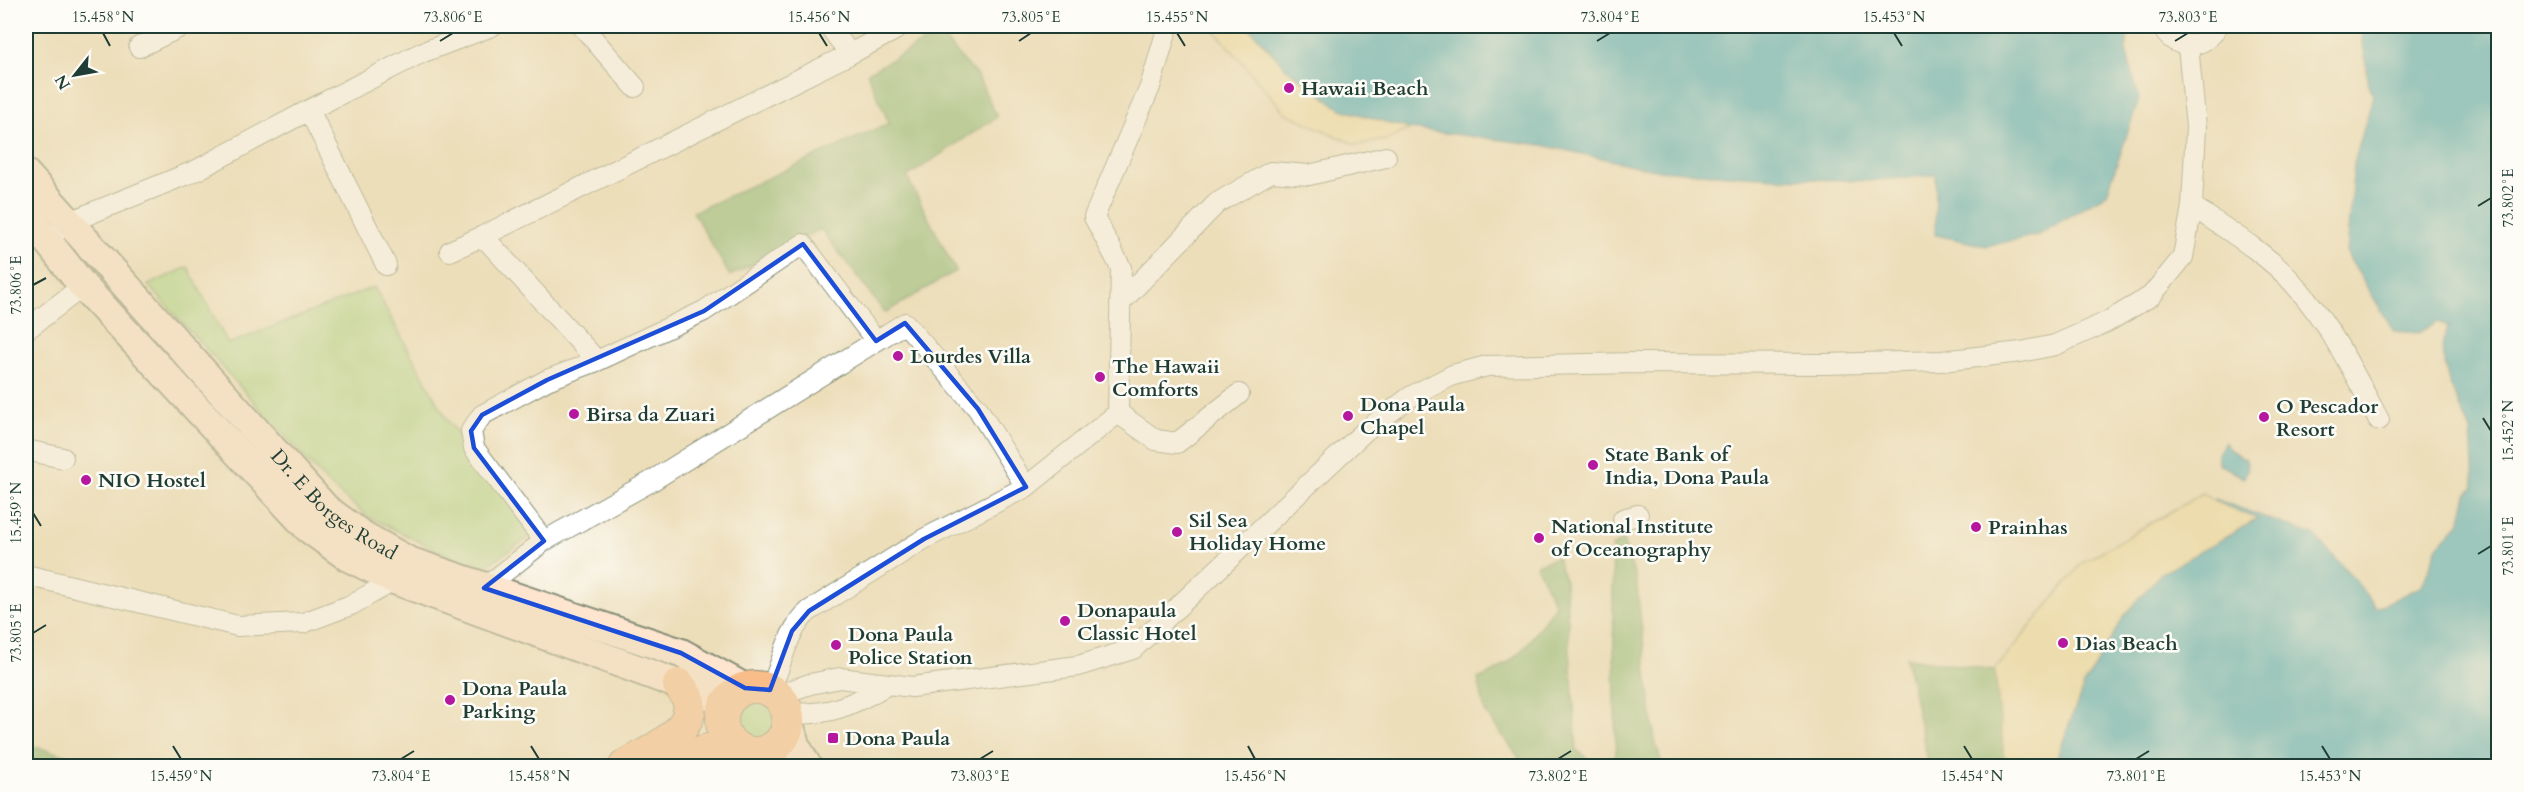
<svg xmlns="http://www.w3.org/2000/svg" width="2524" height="792" font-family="Cardo,serif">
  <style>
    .green { fill: #a4d381; stroke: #62885a; stroke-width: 1.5 }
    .forest { fill: #83b56f; stroke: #517952; stroke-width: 1.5 }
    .sand { fill: #eeda9e; stroke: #868c69; stroke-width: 1.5 }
    .water { fill: #3ea9be; stroke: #2e7379; stroke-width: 1.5 }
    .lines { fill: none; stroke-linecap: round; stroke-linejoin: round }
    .street-casing { stroke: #868e77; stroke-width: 22 }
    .secondary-casing { stroke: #868e77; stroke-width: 32 }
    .primary-casing { stroke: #868e77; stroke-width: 34 }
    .street { stroke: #fff; stroke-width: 20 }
    .secondary { stroke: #fde5d0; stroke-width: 28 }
    .primary { stroke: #f9bd89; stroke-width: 32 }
    .marked { fill: none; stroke: #1d4ed8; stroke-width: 4.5; stroke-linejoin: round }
    .ticks { fill: none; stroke: #1f3d34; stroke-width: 2 }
    .poi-dot { fill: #b5179e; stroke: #fdfcf7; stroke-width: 2 }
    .labels { text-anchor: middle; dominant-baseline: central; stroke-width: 5; stroke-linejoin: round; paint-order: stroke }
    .poi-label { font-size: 20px; font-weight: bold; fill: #1f3d34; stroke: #fdfcf7; text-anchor: start }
    .street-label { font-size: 20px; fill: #1f3d34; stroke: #fdfcf7 }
    .neatline { fill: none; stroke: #1f3d34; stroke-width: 2 }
    .ticks-label { font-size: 15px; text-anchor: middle; fill: #1f3d34 }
  </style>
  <rect width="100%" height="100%" fill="#fdfcf7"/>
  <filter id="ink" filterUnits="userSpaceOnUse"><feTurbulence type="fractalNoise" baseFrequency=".0167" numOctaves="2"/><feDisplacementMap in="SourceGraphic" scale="12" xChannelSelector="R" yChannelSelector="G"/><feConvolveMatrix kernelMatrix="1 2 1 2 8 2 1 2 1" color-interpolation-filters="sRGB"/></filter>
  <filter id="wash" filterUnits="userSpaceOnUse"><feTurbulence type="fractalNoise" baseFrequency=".008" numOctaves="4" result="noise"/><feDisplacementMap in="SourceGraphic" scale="24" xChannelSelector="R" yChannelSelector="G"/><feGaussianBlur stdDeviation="1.35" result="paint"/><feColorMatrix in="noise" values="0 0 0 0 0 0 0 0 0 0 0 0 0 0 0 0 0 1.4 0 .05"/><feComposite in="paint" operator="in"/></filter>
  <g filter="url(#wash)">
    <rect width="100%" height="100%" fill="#eddeba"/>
    <path class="green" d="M 188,267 L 228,344 L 374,287 L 448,421 L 534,534 L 479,571 L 367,516 L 329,485 L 148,285 Z
      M731 720a22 22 0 1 1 44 0a22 22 0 1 1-44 0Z"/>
    <path class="forest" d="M 939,33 L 978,77 L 997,117 L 907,177 L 956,271 L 885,313 L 821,229 L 730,276 L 693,212 L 889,123 L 867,73 Z
      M 1623,540 L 1636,580 L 1655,740 L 1662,766 L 1525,766 L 1485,712 L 1478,679 C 1520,663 1530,640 1555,605 L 1536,565 L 1557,557 L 1565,582 L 1577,750 L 1591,761 L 1616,757 L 1612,547 Z
      M 1906,658 L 1995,670 L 2005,766 L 1929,766 Z
      M 26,744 L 102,766 L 26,766 Z
      M 324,757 L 384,766 L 260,766 Z"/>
    <path class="sand" d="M 1211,26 L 1247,26 L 1285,67 L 1341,109 L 1410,129 L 1387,140 L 1356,145 L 1285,113 Z
      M 2203,493 L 2212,500 L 2258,519 L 2160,574 L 2083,687 L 2054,766 L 2005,766 L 1995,670 L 2083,562 Z"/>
    <path class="water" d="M 1248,26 L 2129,26 L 2126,50 L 2139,99 L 2107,194 L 2038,235 L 1986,246 L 1935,235 L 1936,175 L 1870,181 L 1774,178 L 1654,170 L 1542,145 L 1410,129 L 1341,109 L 1285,67 Z
      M 2364,26 L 2498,26 L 2498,766 L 2054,766 L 2083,687 L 2124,616 L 2160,574 L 2258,519 L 2212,500 L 2215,499 L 2314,535 L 2352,576 L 2376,608 L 2422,586 L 2438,546 L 2460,522 L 2467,494 L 2474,487 L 2471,431 L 2448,380 L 2442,347 L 2448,326 L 2438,322 L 2419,333 L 2394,331 L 2346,253 L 2354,163 L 2373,96 L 2368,81 L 2362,36 Z
      M 2225,442 L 2228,448 L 2246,459 L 2248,469 L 2244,478 L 2218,463 L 2217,453 Z"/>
  </g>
  <g filter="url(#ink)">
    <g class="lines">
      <g class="street-casing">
        <path id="street" d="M 582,26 L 635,87
          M 2162,26 C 2173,52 2206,50 2217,26
          M 139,47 L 182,26
          M 850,54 L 895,30 L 899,26
          M 309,110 L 386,265
          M 2192,206 C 2224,228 2268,254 2294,284 C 2330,324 2354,373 2379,420
          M 61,229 L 67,223 L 197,170 L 309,110 L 421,53 L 492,26
          M 450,251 L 483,236
          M 1120,303 L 1217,203 L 1271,172 L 1309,175 L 1386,157
          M 26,330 L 83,286
          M 597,361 L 483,236 L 850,54 L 829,26
          M 1118,413 L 1121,268 L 1094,217 L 1150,87 L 1168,26
          M 26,450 L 63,458
          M 1623,519 L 1638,515
          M 544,541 L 474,448 L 471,431 L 482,415 L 547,380 L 597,361 L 704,311 L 803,244 L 876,341
          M 26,575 L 238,626 L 303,623 L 351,605 L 395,580 L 400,573
          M 484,588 L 544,541 L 650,482 L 905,323 L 978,409 L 1026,487
          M 770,690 C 783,663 786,631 809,611 L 924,539 L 1026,487 L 1118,413 L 1156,440 L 1177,443 L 1239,394
          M 778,695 L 810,684 L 840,678 L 912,687 L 1078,666 L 1133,649 L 1365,431 L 1410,397 L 1453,375 L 1487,366 L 1635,363 L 1824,364 L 1942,361 L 2021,352 L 2055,345 L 2107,322 L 2151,296 L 2183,257 L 2192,206 L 2196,127 L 2188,46
          M 788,712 C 824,718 855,704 885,686"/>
      </g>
      <g class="secondary-casing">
        <g id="secondary">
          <path id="s1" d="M 26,174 L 326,509 L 362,535 L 408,561 L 681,653 L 745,688"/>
          <path d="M 26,214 L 83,286 L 308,528 L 348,557 L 395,580 L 726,702"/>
          <path d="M 788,719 L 795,745 L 807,766"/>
          <path d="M 758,753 L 775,766"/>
        </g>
      </g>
      <g class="primary-casing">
        <path id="primary" d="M722 720a33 33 0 1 1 66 0a33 33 0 1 1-66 0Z
          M 625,766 C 647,753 695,732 689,702 C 687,696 683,690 679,685
          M 655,766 L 668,760 L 732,744"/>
      </g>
      <use href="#street" class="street"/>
      <use href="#secondary" class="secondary"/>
      <use href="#primary" class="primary"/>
    </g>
  </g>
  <path d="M0 0H2524V792H0ZM 803,244 L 876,341 L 905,323 L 978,409 L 1026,487 L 924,539 L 809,611 L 792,631 L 770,690 L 745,688 L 681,653 L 484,588 L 544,541 L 474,448 L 471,431 L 482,415 L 547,380 L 704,311 Z" fill="#eddeba" fill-opacity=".55" fill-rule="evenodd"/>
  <path class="marked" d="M 803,244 L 876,341 L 905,323 L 978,409 L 1026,487 L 924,539 L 809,611 L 792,631 L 770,690 L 745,688 L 681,653 L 484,588 L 544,541 L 474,448 L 471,431 L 482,415 L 547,380 L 704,311 Z"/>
  <path class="ticks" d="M 103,33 L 110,46M 819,33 L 827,46M 1177,33 L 1185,46M 1894,33 L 1902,46M 440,41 L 453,33M 1019,41 L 1031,33M 1597,41 L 1610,33M 2175,41 L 2188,33M 2478,206 L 2491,198M 33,285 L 46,278M 2483,418 L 2491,431M 33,513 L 41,526M 2478,554 L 2491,546M 33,633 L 46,625M 173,746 L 181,759M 531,746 L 539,759M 1248,746 L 1255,759M 1964,746 L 1972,759M 2322,746 L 2330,759M 401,759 L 414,751M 980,759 L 993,751M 1558,759 L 1571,751M 2136,759 L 2149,751"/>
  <g class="poi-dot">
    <circle cx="1289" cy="88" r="6"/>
    <circle cx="898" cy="356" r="6"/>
    <circle cx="1100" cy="377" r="6"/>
    <circle cx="574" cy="414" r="6"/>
    <circle cx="1348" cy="416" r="6"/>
    <circle cx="2264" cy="417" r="6"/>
    <circle cx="1593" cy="465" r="6"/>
    <circle cx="86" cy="480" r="6"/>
    <circle cx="1976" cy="527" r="6"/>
    <circle cx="1177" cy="532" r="6"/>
    <circle cx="1539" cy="538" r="6"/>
    <circle cx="1065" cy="621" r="6"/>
    <circle cx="2063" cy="643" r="6"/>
    <circle cx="836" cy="645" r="6"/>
    <circle cx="450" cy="700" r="6"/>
    <rect x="827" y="732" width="12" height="12" rx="3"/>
  </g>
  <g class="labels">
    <g class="poi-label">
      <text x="1301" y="88">Hawaii Beach</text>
      <text x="910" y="356">Lourdes Villa</text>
      <text x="1112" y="366">The Hawaii<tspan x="1112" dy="23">Comforts</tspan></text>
      <text x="1360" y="404">Dona Paula<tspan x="1360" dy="23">Chapel</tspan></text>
      <text x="2276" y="406">O Pescador<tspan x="2276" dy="23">Resort</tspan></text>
      <text x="586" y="414">Birsa da Zuari</text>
      <text x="1605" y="454">State Bank of<tspan x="1605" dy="23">India, Dona Paula</tspan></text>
      <text x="98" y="480">NIO Hostel</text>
      <text x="1189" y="520">Sil Sea<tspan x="1189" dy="23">Holiday Home</tspan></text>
      <text x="1551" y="526">National Institute<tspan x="1551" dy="23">of Oceanography</tspan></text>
      <text x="1988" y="527">Prainhas</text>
      <text x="1077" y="610">Donapaula<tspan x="1077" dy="23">Classic Hotel</tspan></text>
      <text x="848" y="634">Dona Paula<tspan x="848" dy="23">Police Station</tspan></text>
      <text x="2075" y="643">Dias Beach</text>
      <text x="462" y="688">Dona Paula<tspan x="462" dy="23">Parking</tspan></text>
      <text x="845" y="738">Dona Paula</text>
    </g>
    <g class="street-label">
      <text stroke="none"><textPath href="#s1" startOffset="453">Dr. E Borges Road</textPath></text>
    </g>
  </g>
  <rect width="2524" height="792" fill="none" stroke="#fdfcf7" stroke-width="66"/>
  <g transform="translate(75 75) rotate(239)" stroke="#fdfcf7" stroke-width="4.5" paint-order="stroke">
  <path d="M0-4.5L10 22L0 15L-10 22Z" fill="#1f3d34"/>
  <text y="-9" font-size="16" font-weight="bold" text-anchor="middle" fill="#1f3d34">N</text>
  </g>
  <rect x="33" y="33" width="2458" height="726" class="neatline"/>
  <g class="ticks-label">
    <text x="103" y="22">15.458°N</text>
    <text x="453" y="22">73.806°E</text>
    <text x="819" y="22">15.456°N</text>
    <text x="1031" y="22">73.805°E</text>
    <text x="1177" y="22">15.455°N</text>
    <text x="1610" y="22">73.804°E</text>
    <text x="1894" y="22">15.453°N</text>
    <text x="2188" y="22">73.803°E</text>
    <text transform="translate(2508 198) rotate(-90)" y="5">73.802°E</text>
    <text transform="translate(16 285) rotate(-90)" y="5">73.806°E</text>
    <text transform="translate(2508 431) rotate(-90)" y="5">15.452°N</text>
    <text transform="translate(16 513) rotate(-90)" y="5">15.459°N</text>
    <text transform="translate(2508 546) rotate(-90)" y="5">73.801°E</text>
    <text transform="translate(16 633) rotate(-90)" y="5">73.805°E</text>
    <text x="181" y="781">15.459°N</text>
    <text x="401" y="781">73.804°E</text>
    <text x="539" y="781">15.458°N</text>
    <text x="980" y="781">73.803°E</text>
    <text x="1255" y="781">15.456°N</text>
    <text x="1558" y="781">73.802°E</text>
    <text x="1972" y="781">15.454°N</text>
    <text x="2136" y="781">73.801°E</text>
    <text x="2330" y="781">15.453°N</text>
  </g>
</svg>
